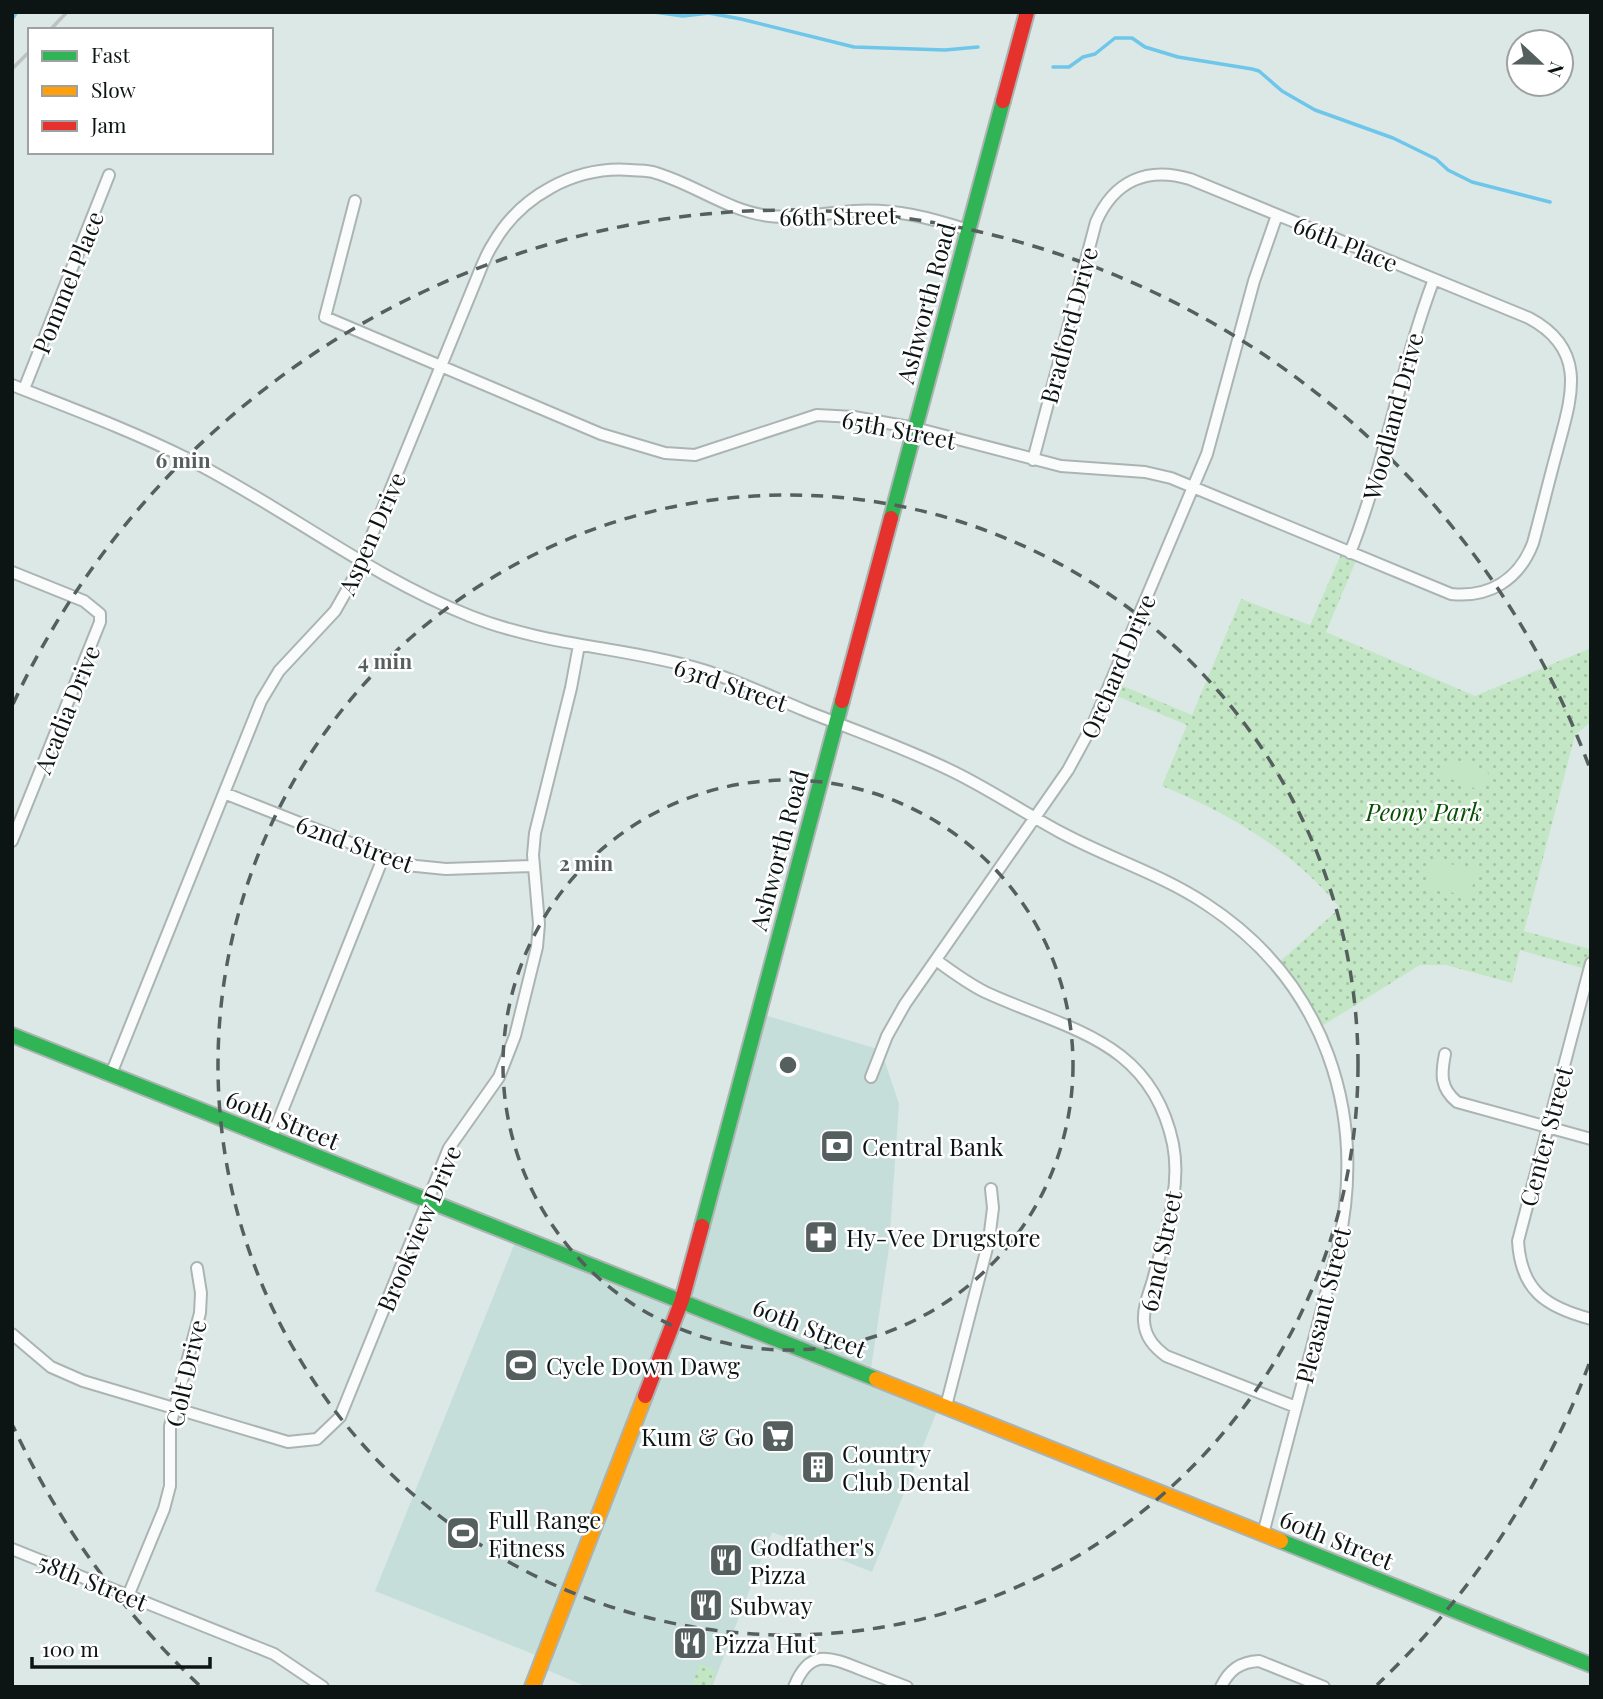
<svg xmlns="http://www.w3.org/2000/svg" width="1603" height="1699" font-family="'Playfair Display',serif">
  <style>
    .built { fill: #c6deda }
    .park { fill: url(#park-dots) }
    .pitch { fill: #c3e7c4 }
    .lines { fill: none; stroke-linecap: round; stroke-linejoin: round }
    .stream { stroke: #6ec6ea; stroke-width: 3.5 }
    .street-casing { stroke: #abb4b3; stroke-width: 14 }
    .fast-casing { stroke: #abb4b3; stroke-width: 18 }
    .slow-casing { stroke: #abb4b3; stroke-width: 18 }
    .jam-casing { stroke: #abb4b3; stroke-width: 18 }
    .street { stroke: #fafcfb; stroke-width: 10 }
    .fast { stroke: #30b455; stroke-width: 14 }
    .slow { stroke: #ff9f0a; stroke-width: 14 }
    .jam { stroke: #e5322d; stroke-width: 14 }
    .rail { stroke: #bfc2c1; stroke-width: 3.5 }
    .ring { fill: none; stroke: #555f5e; stroke-width: 3.5; stroke-dasharray: 12 9 }
    .labels { text-anchor: middle; dominant-baseline: central; stroke-width: 5; stroke-linejoin: round; paint-order: stroke }
    .street-label { font-size: 24px; fill: #0d1514; stroke: #fff }
    .park-label { font-size: 24px; font-style: italic; fill: #044f00; stroke: #fff }
    .poi-label { font-size: 24px; fill: #0d1514; stroke: #fff; text-anchor: start }
    .centre { fill: #555f5e; stroke: #fff; stroke-width: 3.5 }
    .ring-label { font-size: 21px; text-anchor: middle; font-weight: bold; fill: #555f5e; stroke: #fff; stroke-width: 5; stroke-linejoin: round; paint-order: stroke }
  </style>
  <defs>
    <pattern id="park-dots" width="8" height="8" patternUnits="userSpaceOnUse" patternTransform="scale(1.75)"><rect width="8" height="8" fill="#c3e7c4"/><path d="M2 2h.1M6 6h.1" fill="none" stroke="#a6c5a8" stroke-width="1.8" stroke-linecap="round"/></pattern>
  </defs>
  <rect width="100%" height="100%" fill="#dbe8e6"/>
  <path class="built" d="M 758,1013 L 881,1050 L 899,1104 L 889,1248 L 870,1375 L 940,1404 L 872,1572 L 772,1532 L 712,1687 L 587,1687 L 540,1667 L 543,1658 L 375,1591 L 518,1235 L 682,1300 Z"/>
  <path class="park" d="M 1343,550 L 1358,556 L 1326,632 L 1475,696 L 1591,648 L 1591,722 L 1575,735 L 1524,931 L 1591,949 L 1589,970 L 1520,950 L 1512,983 L 1446,965 L 1420,965 L 1317,1029 L 1276,965 L 1340,908 C 1293,851 1229,813 1162,786 L 1187,725 L 1107,692 L 1111,681 L 1192,715 L 1241,599 L 1310,625 Z
    M 700,1664 L 716,1670 L 710,1687 L 691,1687 Z"/>
  <path class="pitch" d="M 1450,758 L 1489,773 L 1482,791 L 1443,776 Z
    M 1432,860 L 1476,870 L 1470,897 L 1426,886 Z"/>
  <g class="lines">
    <path class="stream" d="M 654,12 L 683,16 L 709,13 L 741,19 L 854,47 L 945,50 L 978,47
      M 12,19 L 17,12
      M 1053,67 L 1069,67 L 1083,57 L 1095,54 L 1115,38 L 1132,38 L 1145,47 L 1178,57 L 1252,69 L 1259,71 L 1282,91 L 1315,110 L 1393,138 L 1436,159 L 1448,170 L 1472,182 L 1550,202"/>
    <g class="street-casing">
      <path id="street" d="M 355,201 L 325,317 L 601,434 L 665,453 L 695,455 L 817,415 L 854,417 L 915,428 L 1061,466 L 1145,472 L 1171,478 L 1451,594 C 1489,598 1519,580 1533,543 C 1541,514 1548,484 1556,455 C 1570,401 1591,351 1529,318 L 1190,179 C 1147,166 1114,181 1096,222 L 1033,460
        M 12,385 C 70,408 130,430 186,458 C 282,506 369,576 470,616 C 545,646 626,647 703,670 C 738,681 772,697 806,711 C 856,731 908,749 956,773 C 992,791 1025,813 1060,832 C 1108,858 1161,874 1206,904 C 1325,982 1368,1112 1338,1248 L 1263,1534
        M 24,389 L 109,175
        M 1350,553 C 1385,464 1400,369 1434,279
        M 12,572 L 84,601 L 100,614 L 100,622 L 12,841
        M 224,793 L 406,865 L 446,869 L 533,866
        M 936,960 C 951,971 967,983 985,992 C 1067,1030 1151,1039 1173,1144 C 1182,1190 1164,1236 1153,1280 C 1149,1293 1143,1308 1144,1321 C 1145,1337 1154,1347 1166,1356 L 1296,1407
        M 1591,963 L 1518,1241 C 1521,1291 1546,1307 1591,1319
        M 1445,1054 C 1441,1074 1440,1088 1457,1102 L 1591,1139
        M 111,1074 L 261,701 L 279,671 L 335,611 L 356,574 L 479,273 C 483,263 487,253 493,244 C 520,196 575,166 630,170 C 638,171 648,170 656,173 C 696,185 728,211 769,216 C 798,219 826,213 854,211 C 894,208 931,218 968,230
        M 871,1077 L 887,1036 L 905,1004 L 1068,770 L 1093,724 L 1207,454 L 1254,281 L 1277,215
        M 271,1139 L 383,858
        M 12,1334 L 51,1367 L 83,1381 L 288,1442 L 317,1439 L 340,1417 L 449,1148 L 499,1077 L 515,1036 L 537,947 L 539,924 L 533,855 L 535,833 L 571,688 L 579,645
        M 946,1406 L 989,1240 L 993,1208 L 991,1189
        M 12,1549 L 274,1654 L 323,1687
        M 128,1596 L 164,1509 L 170,1486 L 170,1426 L 200,1313 L 201,1293 L 197,1268
        M 794,1687 C 809,1649 828,1656 860,1669 C 876,1675 891,1681 907,1687
        M 1221,1687 C 1229,1670 1240,1662 1259,1661 L 1324,1687"/>
    </g>
    <g class="fast-casing">
      <path id="fast" d="M 891,518 L 1003,101
        M 12,1035 L 876,1379
        M 702,1226 L 842,701
        M 1281,1541 L 1591,1665"/>
    </g>
    <g class="slow-casing">
      <path id="slow" d="M 876,1379 L 1281,1541
        M 532,1687 L 645,1396"/>
    </g>
    <g class="jam-casing">
      <path id="jam" d="M 1003,101 L 1027,12
        M 842,701 L 891,518
        M 645,1396 L 682,1300 L 702,1226"/>
    </g>
    <use href="#street" class="street"/>
    <use href="#fast" class="fast"/>
    <use href="#slow" class="slow"/>
    <use href="#jam" class="jam"/>
    <path class="rail" d="M 50,30 L 67,12
      M 12,69 L 30,51"/>
  </g>
  <g class="ring">
    <circle cx="788" cy="1065" r="285"/>
    <circle cx="788" cy="1065" r="570"/>
    <path d="M1589 1364A855 855 0 0 1 1377 1685M199 1685A855 855 0 0 1 13 1426M13 704A855 855 0 0 1 1589 766"/>
  </g>
  <defs>
    <g id="bank-square" transform="scale(1.75)"><rect x="-9" y="-9" width="18" height="18" rx="4" fill="#555f5e" stroke="#fff"/><path d="M-6-4H6V4H-6ZM0-2.3a2.3 2.3 0 1 0 0 4.6a2.3 2.3 0 1 0 0-4.6Z" fill="#fff"/></g>
    <g id="pharmacy-square" transform="scale(1.75)"><rect x="-9" y="-9" width="18" height="18" rx="4" fill="#555f5e" stroke="#fff"/><path d="M-2-6h4v4h4v4h-4v4h-4v-4h-4v-4h4Z" fill="#fff"/></g>
    <g id="stadium-square" transform="scale(1.75)"><rect x="-9" y="-9" width="18" height="18" rx="4" fill="#555f5e" stroke="#fff"/><path d="M0-5a6.5 5 0 1 0 0 10a6.5 5 0 1 0 0-10ZM-3.5-1.8h7v3.6h-7Z" fill="#fff"/></g>
    <g id="supermarket-square" transform="scale(1.75)"><rect x="-9" y="-9" width="18" height="18" rx="4" fill="#555f5e" stroke="#fff"/><path d="M-6-5.5h2.5l.6 2H6L4.5 2H-2.5L-4.4-4H-6ZM-1.5 3.2a1.3 1.3 0 1 0 .1 0ZM3 3.2a1.3 1.3 0 1 0 .1 0Z" fill="#fff"/></g>
    <g id="building-square" transform="scale(1.75)"><rect x="-9" y="-9" width="18" height="18" rx="4" fill="#555f5e" stroke="#fff"/><path d="M-4-6H4V6H1V3H-1V6H-4ZM-2.5-4.3h1.7v1.8h-1.7ZM.8-4.3h1.7v1.8H.8ZM-2.5-1h1.7V.8h-1.7ZM.8-1h1.7V.8H.8Z" fill="#fff"/></g>
    <g id="restaurant-square" transform="scale(1.75)"><rect x="-9" y="-9" width="18" height="18" rx="4" fill="#555f5e" stroke="#fff"/><path d="M-5-6h1v4h1v-4h1v4h1v-4h1v5L-1.5 .5V6h-2V.5L-5-1ZM5-6V6H3V1.5H1.5Q1.5-4 5-6Z" fill="#fff"/></g>
  </defs>
  <g fill-rule="evenodd">
    <use href="#bank-square" x="837" y="1146"/>
    <use href="#pharmacy-square" x="821" y="1237"/>
    <use href="#stadium-square" x="521" y="1365"/>
    <use href="#supermarket-square" x="778" y="1436"/>
    <use href="#building-square" x="818" y="1467"/>
    <use href="#stadium-square" x="463" y="1533"/>
    <use href="#restaurant-square" x="726" y="1560"/>
    <use href="#restaurant-square" x="706" y="1605"/>
    <use href="#restaurant-square" x="690" y="1643"/>
  </g>
  <g class="labels">
    <g class="street-label">
      <text transform="translate(838 215) rotate(-1)">66th Street</text>
      <text transform="translate(1346 243) rotate(22)">66th Place</text>
      <text transform="translate(67 282) rotate(-68)">Pommel Place</text>
      <text transform="translate(925 303) rotate(-75)">Ashworth Road</text>
      <text transform="translate(1068 325) rotate(-75)">Bradford Drive</text>
      <text transform="translate(1392 416) rotate(-75)">Woodland Drive</text>
      <text transform="translate(899 429) rotate(11)">65th Street</text>
      <text transform="translate(371 533) rotate(-66)">Aspen Drive</text>
      <text transform="translate(1117 666) rotate(-67)">Orchard Drive</text>
      <text transform="translate(731 684) rotate(19)">63rd Street</text>
      <text transform="translate(66 709) rotate(-68)">Acadia Drive</text>
      <text transform="translate(355 843) rotate(20)">62nd Street</text>
      <text transform="translate(778 850) rotate(-75)">Ashworth Road</text>
      <text transform="translate(283 1119) rotate(22)">60th Street</text>
      <text transform="translate(1545 1136) rotate(-75)">Center Street</text>
      <text transform="translate(418 1228) rotate(-67)">Brookview Drive</text>
      <text transform="translate(1160 1251) rotate(-78)">62nd Street</text>
      <text transform="translate(1322 1305) rotate(-76)">Pleasant Street</text>
      <text transform="translate(810 1327) rotate(22)">60th Street</text>
      <text transform="translate(185 1373) rotate(-77)">Colt Drive</text>
      <text transform="translate(1337 1539) rotate(22)">60th Street</text>
      <text transform="translate(93 1581) rotate(22)">58th Street</text>
    </g>
    <g class="park-label">
      <text x="1424" y="811">Peony Park</text>
    </g>
    <g class="poi-label">
      <text x="862" y="1146">Central Bank</text>
      <text x="846" y="1237">Hy-Vee Drugstore</text>
      <text x="546" y="1365">Cycle Down Dawg</text>
      <text x="754" y="1436" text-anchor="end">Kum &amp; Go</text>
      <text x="842" y="1453">Country<tspan x="842" dy="28">Club Dental</tspan></text>
      <text x="488" y="1519">Full Range<tspan x="488" dy="28">Fitness</tspan></text>
      <text x="750" y="1546">Godfather's<tspan x="750" dy="28">Pizza</tspan></text>
      <text x="730" y="1605">Subway</text>
      <text x="714" y="1643">Pizza Hut</text>
    </g>
  </g>
  <circle cx="788" cy="1065" r="10" class="centre"/>
  <g class="ring-label">
    <text x="183" y="468">6 min</text>
    <text x="385" y="669">4 min</text>
    <text x="586" y="871">2 min</text>
  </g>
  <rect width="1603" height="1699" fill="none" stroke="#0d1514" stroke-width="28"/>
  <rect x="28" y="28" width="245" height="126" fill="#ffffff" stroke="#9ea1a1" stroke-width="2"/>
  <rect x="42" y="51" width="35" height="10" fill="#30b455" stroke="#9ea1a1" stroke-width="2"/>
  <text x="91" y="63" font-size="21" fill="#0d1514">Fast</text>
  <rect x="42" y="86" width="35" height="10" fill="#ff9f0a" stroke="#9ea1a1" stroke-width="2"/>
  <text x="91" y="98" font-size="21" fill="#0d1514">Slow</text>
  <rect x="42" y="121" width="35" height="10" fill="#e5322d" stroke="#9ea1a1" stroke-width="2"/>
  <text x="91" y="133" font-size="21" fill="#0d1514">Jam</text>
  <g transform="translate(1540 63) rotate(112)"><circle r="33" fill="#ffffff" stroke="#9ea1a1" stroke-width="2"/>
  <path d="M0-5L12 26L0 18L-12 26Z" fill="#555f5e"/>
  <text y="-10" font-size="19" font-weight="bold" text-anchor="middle" fill="#0d1514">N</text>
  </g>
  <path d="M32 1657v10h178v-10" fill="none" stroke="#0d1514" stroke-width="3.5"/>
  <text x="42" y="1657" font-size="21" fill="#0d1514" stroke="#ffffff" stroke-width="5" paint-order="stroke">100 m</text>
</svg>
